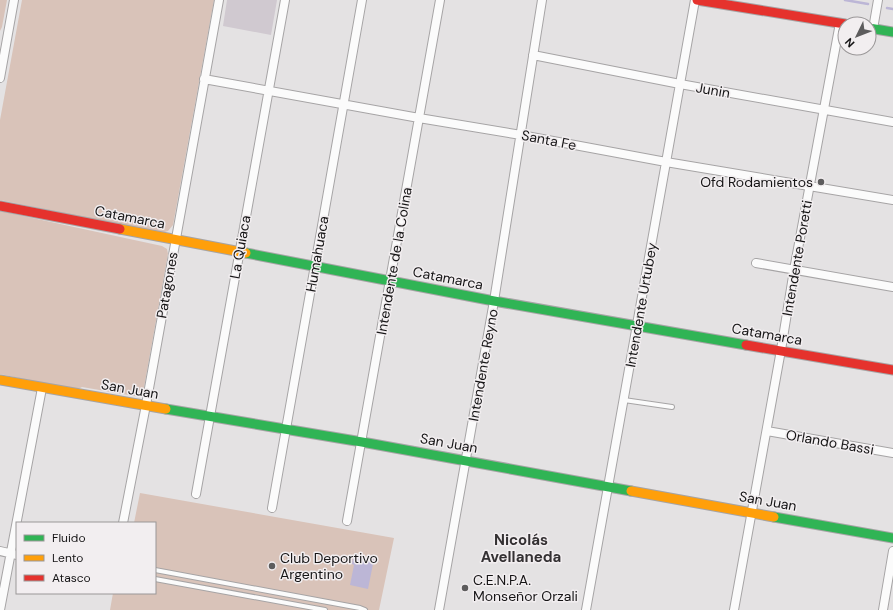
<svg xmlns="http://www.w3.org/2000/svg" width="893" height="610" font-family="'DM Sans',sans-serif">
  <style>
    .green { fill: #d9c3b9 }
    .water { fill: #bcb6d6 }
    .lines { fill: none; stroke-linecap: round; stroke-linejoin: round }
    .stream { stroke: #bcb6d6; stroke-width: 2.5 }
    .building { fill: #d0c9d0 }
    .lane-casing { stroke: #a6a4a5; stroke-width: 6 }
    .street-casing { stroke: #a6a4a5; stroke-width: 10 }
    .fast-casing { stroke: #a6a4a5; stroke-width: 11 }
    .slow-casing { stroke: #a6a4a5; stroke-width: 11 }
    .jam-casing { stroke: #a6a4a5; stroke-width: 11 }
    .lane { stroke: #fbfbfb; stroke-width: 4 }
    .street { stroke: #fbfbfb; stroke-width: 8 }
    .fast { stroke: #30b455; stroke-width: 9 }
    .slow { stroke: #ff9f0a; stroke-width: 9 }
    .jam { stroke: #e5322d; stroke-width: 9 }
    .poi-dot { fill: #5d5c5d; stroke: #f2eef0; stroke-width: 1.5 }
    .labels { text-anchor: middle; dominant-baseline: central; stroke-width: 3; stroke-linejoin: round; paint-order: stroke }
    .street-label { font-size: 14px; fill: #151415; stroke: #f2eef0 }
    .poi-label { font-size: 14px; fill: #151415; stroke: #f2eef0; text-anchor: start }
    .neighbourhood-label { font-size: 15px; font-weight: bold; fill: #343133; stroke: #f2eef0 }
  </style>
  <rect width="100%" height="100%" fill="#e4e2e3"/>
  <path class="green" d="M 0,0 L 7,0 L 2,27 L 0,31 Z
    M 22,0 L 214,0 L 173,225 L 168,231 L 162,233 L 0,200 L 0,120 Z
    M 0,211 L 162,246 L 167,249 L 168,254 L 143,393 L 140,397 L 82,387 L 76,390 L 0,374 Z
    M 140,493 L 394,538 L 379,610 L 110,610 L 113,593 L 155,593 L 155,523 L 134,523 Z"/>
  <path class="water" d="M 356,555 L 374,559 L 368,589 L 350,585 L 354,565 L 352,564 L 353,558 L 356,558 Z"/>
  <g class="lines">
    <path class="stream" d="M 845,0 L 868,4
      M 887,8 L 893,9"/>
  </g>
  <path class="building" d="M 227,0 L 277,0 L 271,35 L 223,26 Z"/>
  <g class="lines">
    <g class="lane-casing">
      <path id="lane" d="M 624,400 L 672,407
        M 155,570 L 360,608 L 365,610
        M 155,579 L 325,610"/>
    </g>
    <g class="street-casing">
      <path id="street" d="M 873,29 L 878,0
        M 533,55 L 680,84 L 893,122
        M 0,78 L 14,0
        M 204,79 L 419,118 L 521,135 L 666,162 L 893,200
        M 756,263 L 893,287
        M 767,431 L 893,453
        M 196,494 L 285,0
        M 272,508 L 362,0
        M 347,521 L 440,0
        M 123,523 L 146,405 L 219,0
        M 0,551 L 17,555
        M 0,610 L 42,388
        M 439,610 L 494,301 L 542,0
        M 586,610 L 695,0
        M 734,610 L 781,350 L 794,270 L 840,23
        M 883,610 L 893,551"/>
    </g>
    <g class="fast-casing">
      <path id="fast" d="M 869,28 L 893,32
        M 246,253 L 494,301 L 746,345
        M 166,409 L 362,442 L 631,491
        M 774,517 L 893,538"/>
    </g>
    <g class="slow-casing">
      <path id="slow" d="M 120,229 L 246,253
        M 0,380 L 166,409
        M 631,491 L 774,517"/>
    </g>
    <g class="jam-casing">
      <path id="jam" d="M 697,0 L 845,24
        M 0,206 L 120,229
        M 746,345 L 893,370"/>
    </g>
    <use href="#lane" class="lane"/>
    <use href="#street" class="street"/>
    <use href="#fast" class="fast"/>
    <use href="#slow" class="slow"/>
    <use href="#jam" class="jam"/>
  </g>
  <g class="poi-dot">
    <circle cx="821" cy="182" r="4"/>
    <circle cx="272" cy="566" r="4"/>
    <circle cx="465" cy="588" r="4"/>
  </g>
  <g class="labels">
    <g class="street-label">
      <text transform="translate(713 90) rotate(10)">Junin</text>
      <text transform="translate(549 140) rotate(11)">Santa Fe</text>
      <text transform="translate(130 217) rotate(11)">Catamarca</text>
      <text transform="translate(240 247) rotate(-80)">La Quiaca</text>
      <text transform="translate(317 254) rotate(-80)">Humahuaca</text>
      <text transform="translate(797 258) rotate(-80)">Intendente Poretti</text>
      <text transform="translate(394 261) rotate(-80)">Intendente de la Colina</text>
      <text transform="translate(448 278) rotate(11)">Catamarca</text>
      <text transform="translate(167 285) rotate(-80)">Patagones</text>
      <text transform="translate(641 305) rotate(-80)">Intendente Urtubey</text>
      <text transform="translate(767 334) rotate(10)">Catamarca</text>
      <text transform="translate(483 365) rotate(-80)">Intendente Reyno</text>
      <text transform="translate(130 389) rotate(10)">San Juan</text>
      <text transform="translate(830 442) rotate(10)">Orlando Bassi</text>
      <text transform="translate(449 443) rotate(10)">San Juan</text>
      <text transform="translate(768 501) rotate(10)">San Juan</text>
    </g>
    <g class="poi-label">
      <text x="813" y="182" text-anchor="end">Ofd Rodamientos</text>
      <text x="280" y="558">Club Deportivo<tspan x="280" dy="16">Argentino</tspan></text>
      <text x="473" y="580">C.E.N.P.A.<tspan x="473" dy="16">Monseñor Orzali</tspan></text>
    </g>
    <g class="neighbourhood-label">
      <text x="521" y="540">Nicolás<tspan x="521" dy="17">Avellaneda</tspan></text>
    </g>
  </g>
  <rect x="16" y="522" width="140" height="72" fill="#f2eef0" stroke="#9a9798"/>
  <rect x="24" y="535" width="20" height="6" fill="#30b455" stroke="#9a9798"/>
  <text x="52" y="542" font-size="12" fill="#151415">Fluido</text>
  <rect x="24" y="555" width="20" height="6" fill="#ff9f0a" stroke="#9a9798"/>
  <text x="52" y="562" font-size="12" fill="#151415">Lento</text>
  <rect x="24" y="575" width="20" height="6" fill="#e5322d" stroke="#9a9798"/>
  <text x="52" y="582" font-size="12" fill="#151415">Atasco</text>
  <g transform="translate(857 36) rotate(227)"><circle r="19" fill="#f2eef0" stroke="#9a9798"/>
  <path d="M0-3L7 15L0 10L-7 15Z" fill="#5d5c5d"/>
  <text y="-6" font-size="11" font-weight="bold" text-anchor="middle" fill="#151415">N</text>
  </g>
</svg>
